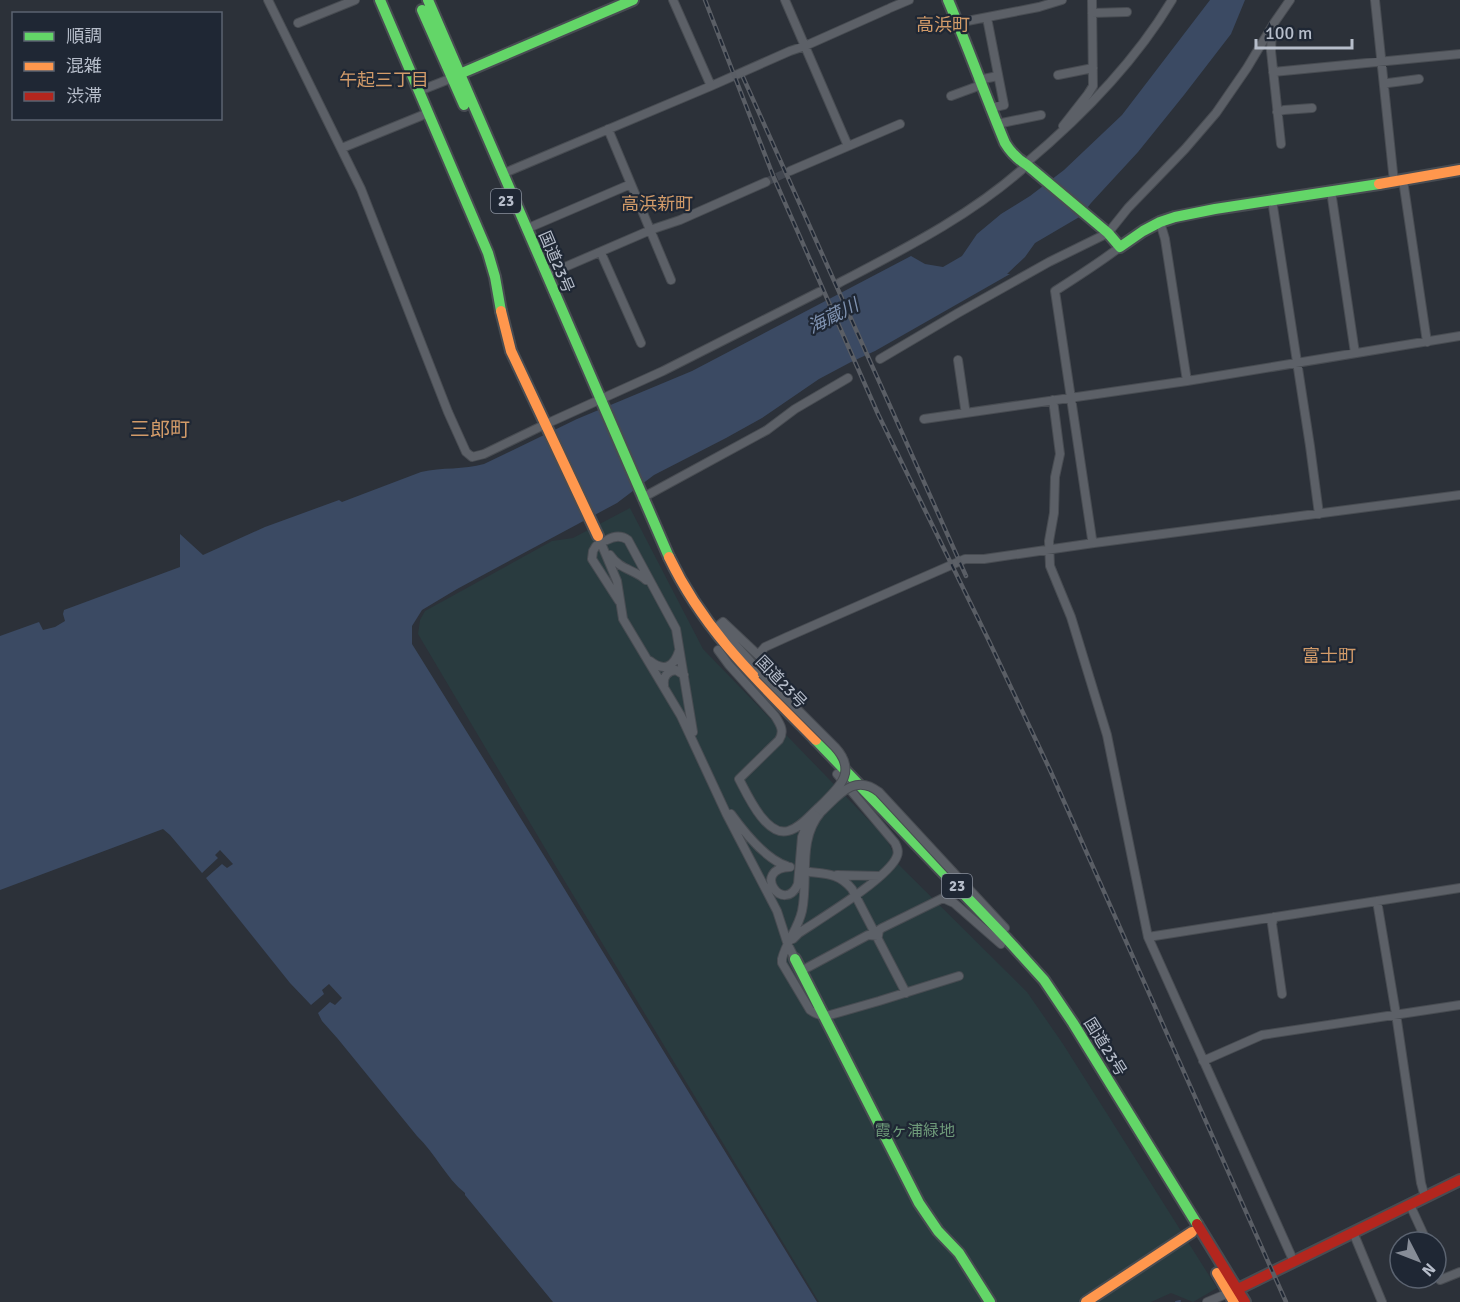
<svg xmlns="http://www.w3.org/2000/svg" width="1460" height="1302" font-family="Signika,'Noto Sans JP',sans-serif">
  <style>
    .green { fill: #293b3f }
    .water { fill: #3b4a63 }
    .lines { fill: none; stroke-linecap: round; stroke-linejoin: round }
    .stream { stroke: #3b4a63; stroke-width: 2 }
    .street-tunnel { stroke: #41464f; stroke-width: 8; stroke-dasharray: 8 4; stroke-linecap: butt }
    .street-casing { stroke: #484c52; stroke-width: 10 }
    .fast-casing { stroke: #484c52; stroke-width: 14 }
    .slow-casing { stroke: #484c52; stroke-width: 14 }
    .jam-casing { stroke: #484c52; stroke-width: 14 }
    .street { stroke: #5c6067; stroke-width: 8 }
    .fast { stroke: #63d668; stroke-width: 10 }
    .slow { stroke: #ff974d; stroke-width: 10 }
    .jam { stroke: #b3261e; stroke-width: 10 }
    .rail-casing { stroke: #5a5e65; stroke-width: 4.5 }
    .rail { stroke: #1f2734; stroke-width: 2; stroke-dasharray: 7; stroke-linecap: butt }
    .street-bridge-casing { stroke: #484c52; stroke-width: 10; stroke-linecap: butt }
    .street-bridge { stroke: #5c6067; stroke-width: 8 }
    .labels { text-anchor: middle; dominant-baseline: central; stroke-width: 4.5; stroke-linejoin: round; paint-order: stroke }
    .shield { fill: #1f2734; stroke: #89909d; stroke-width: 1.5 }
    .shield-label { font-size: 15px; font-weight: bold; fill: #b6bdca }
    .street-label { font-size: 16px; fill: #b6bdca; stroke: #1f2734 }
    .park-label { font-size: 16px; fill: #6e9a7a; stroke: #1f2734 }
    .neighbourhood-label { font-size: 18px; fill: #d29b69; stroke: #1f2734 }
    .water-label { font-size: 18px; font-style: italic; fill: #7f92b0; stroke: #1f2734 }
    .quarter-label { font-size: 20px; fill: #d29b69; stroke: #1f2734 }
  </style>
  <rect width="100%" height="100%" fill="#2c3139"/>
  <path class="green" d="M 630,508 L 703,649 L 885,837 L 890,846 L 898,864 L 1027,992 L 1063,1044 L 1217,1288 L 1193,1302 L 1171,1293 L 1151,1302 L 819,1302 L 555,865 L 418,634 L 420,620 L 425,611 L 552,541 L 573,538 Z"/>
  <path class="water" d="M 1210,0 L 1245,0 L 1231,34 L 1184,95 L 1138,152 L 1091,203 L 1081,216 L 1035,243 L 1025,257 L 1007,274 L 1010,274 L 875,351 L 851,362 L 819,379 L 762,418 L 726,438 L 654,475 L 617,503 L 457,589 L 422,610 L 412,626 L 412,644 L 551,867 L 817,1302 L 553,1302 L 474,1206 L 465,1195 L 465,1193 C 446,1178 435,1153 417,1136 L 338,1039 L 322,1021 L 318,1013 L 330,1002 L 335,1005 L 342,998 L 329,984 L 322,990 L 324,994 L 311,1005 L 290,983 L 206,878 L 222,864 L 227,868 L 233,864 L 220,850 L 215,855 L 218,858 L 202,873 L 170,835 L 163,829 L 0,890 L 0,636 L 39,622 L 43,630 L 55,627 L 65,621 L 63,614 L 64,610 L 180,567 L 180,534 L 203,555 L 265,527 L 339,500 L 342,502 L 421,472 C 442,467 464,470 484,464 L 577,419 L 692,371 L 911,256 L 925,264 L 943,267 L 962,256 L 977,234 L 1001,214 L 1030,196 L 1064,170 L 1122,115 Z"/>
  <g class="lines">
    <path class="stream" d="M 1176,1302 L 1180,1301"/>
    <path class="street-tunnel" d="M 766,182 L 790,171"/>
    <g class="street-casing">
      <path id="street" d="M 268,0 L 361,189 L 448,412 L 466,452 L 472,457 L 484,454 L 546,424 L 663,371 L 819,292
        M 673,0 L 711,86
        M 785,0 L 848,146
        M 1375,0 L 1394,182
        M 890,8 L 909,0
        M 1092,13 L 1127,12
        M 987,18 L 1004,105 L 990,108
        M 298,23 L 355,0
        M 957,23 L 1039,7 L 1062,0
        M 1272,29 L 1271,51 L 1281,144
        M 1273,72 L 1460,54
        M 1058,75 L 1093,68
        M 978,80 L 998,76
        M 1384,85 L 1388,83 L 1419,79
        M 419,91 L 452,78
        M 951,96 L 981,85
        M 1277,112 L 1284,110 L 1312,108
        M 997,124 L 1041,115
        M 1063,126 L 1088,94 L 1093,86 L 1092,0
        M 608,129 L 671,280
        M 342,148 L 428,113
        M 1025,164 C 1080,118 1135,62 1172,0
        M 790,171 L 900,124
        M 502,174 L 711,86 L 790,51 L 805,46 L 888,9
        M 1403,180 L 1427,342
        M 1331,191 L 1355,353
        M 1272,200 L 1310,446 L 1319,514
        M 1160,222 L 1165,239 L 1187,381
        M 526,229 L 631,184
        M 601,253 L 641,343
        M 551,273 L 653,229 L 680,220 L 766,182
        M 839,283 C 904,249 972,215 1027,165
        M 880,359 L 958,313 L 1049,262 L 1108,233 L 1128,208 L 1185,149 L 1216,113 L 1247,68 L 1274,23 L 1290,0
        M 958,360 L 965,408 L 966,412
        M 1053,400 L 1060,454 L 1055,477 L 1054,513 L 1049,541 L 1050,566 L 1071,617 L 1107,735 L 1148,937 L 1294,1262
        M 924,419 L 1187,381 L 1460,336
        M 642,498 L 767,430 L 795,409 L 848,378
        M 598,536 L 617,581 L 623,619 L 681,716 L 727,815 L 777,911 L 788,945 L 795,959
        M 607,540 C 614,536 621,535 628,540 L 676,629 L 693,732
        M 1094,543 L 1092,539 L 1055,291 C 1077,277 1099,263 1120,247
        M 596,546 L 593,551 L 592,559 L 619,601
        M 610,555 C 620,570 634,569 646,580
        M 718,626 L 723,622 L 758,655 L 765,647 L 787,637 L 965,559 L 984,559 L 1094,543 L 1460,495
        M 720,628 L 762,674
        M 718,650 L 729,665 L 775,716 C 780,724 785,731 779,740 L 739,779 C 747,794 766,837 788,831 C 800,828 809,816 818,808
        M 650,661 C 664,672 674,667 679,651
        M 664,685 C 663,677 667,671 676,670 L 684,675
        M 821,812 C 797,840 809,878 802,911 C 798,929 786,942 782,959 L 782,963 L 810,1010 C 817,1015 822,1016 830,1015 L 879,1001 L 959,976
        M 731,814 C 744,832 765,859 787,866
        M 790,867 C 750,869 784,916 798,884 L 802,837 L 809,819
        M 810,872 C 828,874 840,874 852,889 L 906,993
        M 953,872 L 1005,928
        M 837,875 L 880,876
        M 1377,901 L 1396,1014 L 1421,1183 L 1425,1197
        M 1274,917 L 1272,924 L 1282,994
        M 878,936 L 879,930 L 882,928 L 943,898 L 954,903 L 1001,944
        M 1148,937 L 1460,888
        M 793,939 L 799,933 C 820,919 890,877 897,856 C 899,851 897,847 895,843 L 837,774
        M 801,971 L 868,935 L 878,936
        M 1203,1061 L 1262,1035 L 1460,1005
        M 1410,1205 L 1427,1242
        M 1353,1232 L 1382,1302
        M 1436,1268 L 1440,1280 L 1460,1272
        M 1207,1302 L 1231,1292"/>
    </g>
    <g class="fast-casing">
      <path id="fast" d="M 380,0 L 488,253 L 495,277 L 501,311
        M 428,0 L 669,557
        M 948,0 C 968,47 985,95 1005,143 C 1011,153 1017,159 1027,165 L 1108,233 L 1120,247 L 1143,231 L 1160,222 L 1175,217 L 1215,209 L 1379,184
        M 422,10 L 464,105
        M 455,76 L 633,0
        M 816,740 L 1006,938 L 1044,980 L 1073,1023 L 1197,1224
        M 795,959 L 919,1203 L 938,1231 L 959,1253 L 990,1302"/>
    </g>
    <g class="slow-casing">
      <path id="slow" d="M 1379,184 L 1460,170
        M 501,311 L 511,351 L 598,536
        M 669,557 C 704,631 759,682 816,740
        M 1217,1273 L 1234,1302
        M 1086,1302 L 1192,1232"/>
    </g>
    <g class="jam-casing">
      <path id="jam" d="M 1197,1224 L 1245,1302
        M 1238,1289 L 1460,1180"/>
    </g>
    <use href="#street" class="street"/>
    <use href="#fast" class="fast"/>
    <use href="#slow" class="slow"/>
    <use href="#jam" class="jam"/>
    <g class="rail-casing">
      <path id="rail" d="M 705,0 L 774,178 L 878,414 L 989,641 L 1050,770 L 1286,1302
        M 743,77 L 966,576"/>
    </g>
    <use href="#rail" class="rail"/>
    <g class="street-bridge-casing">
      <path id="street-bridge" d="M 762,674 L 835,747 C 859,773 837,789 818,808
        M 822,811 C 839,795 855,773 879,792 L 953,872"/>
    </g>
    <use href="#street-bridge" class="street-bridge"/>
  </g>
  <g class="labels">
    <g class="shield">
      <rect x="491" y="189" width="30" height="24" rx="4.5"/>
      <rect x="942" y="874" width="30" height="24" rx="4.5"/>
    </g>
    <g class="shield-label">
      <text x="506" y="201">23</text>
      <text x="957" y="886">23</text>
    </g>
    <g class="street-label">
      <text transform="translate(556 262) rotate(67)">国道23号</text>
      <text transform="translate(781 682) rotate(46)">国道23号</text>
      <text transform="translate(1105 1047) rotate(58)">国道23号</text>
    </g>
    <g class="park-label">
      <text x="915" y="1131">霞ヶ浦緑地</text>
    </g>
    <g class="neighbourhood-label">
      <text x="943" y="25">高浜町</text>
      <text x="384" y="80">午起三丁目</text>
      <text x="657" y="204">高浜新町</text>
      <text x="1329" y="656">富士町</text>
    </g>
    <g class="water-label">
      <text transform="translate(833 316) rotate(-27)">海蔵川</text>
    </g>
    <g class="quarter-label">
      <text x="160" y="429">三郎町</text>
    </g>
  </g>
  <rect x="12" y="12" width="210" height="108" fill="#1f2734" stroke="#5b6370" stroke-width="1.5"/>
  <rect x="24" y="32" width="30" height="9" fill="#63d668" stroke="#5b6370" stroke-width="1.5"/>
  <text x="66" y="42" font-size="18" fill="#b6bdca">順調</text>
  <rect x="24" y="62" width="30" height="9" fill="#ff974d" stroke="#5b6370" stroke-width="1.5"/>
  <text x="66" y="72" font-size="18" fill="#b6bdca">混雑</text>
  <rect x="24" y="92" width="30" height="9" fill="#b3261e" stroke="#5b6370" stroke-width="1.5"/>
  <text x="66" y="102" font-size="18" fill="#b6bdca">渋滞</text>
  <g transform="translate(1418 1260) rotate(132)"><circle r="28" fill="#1f2734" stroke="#5b6370" stroke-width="1.5"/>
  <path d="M0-4.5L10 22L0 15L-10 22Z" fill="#868c97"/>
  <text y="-9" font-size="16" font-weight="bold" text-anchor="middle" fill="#b6bdca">N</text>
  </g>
  <path d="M1256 39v9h96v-9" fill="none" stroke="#b6bdca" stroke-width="3"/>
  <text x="1265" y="39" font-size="18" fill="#b6bdca" stroke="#1f2734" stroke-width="4.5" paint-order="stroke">100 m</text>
</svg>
